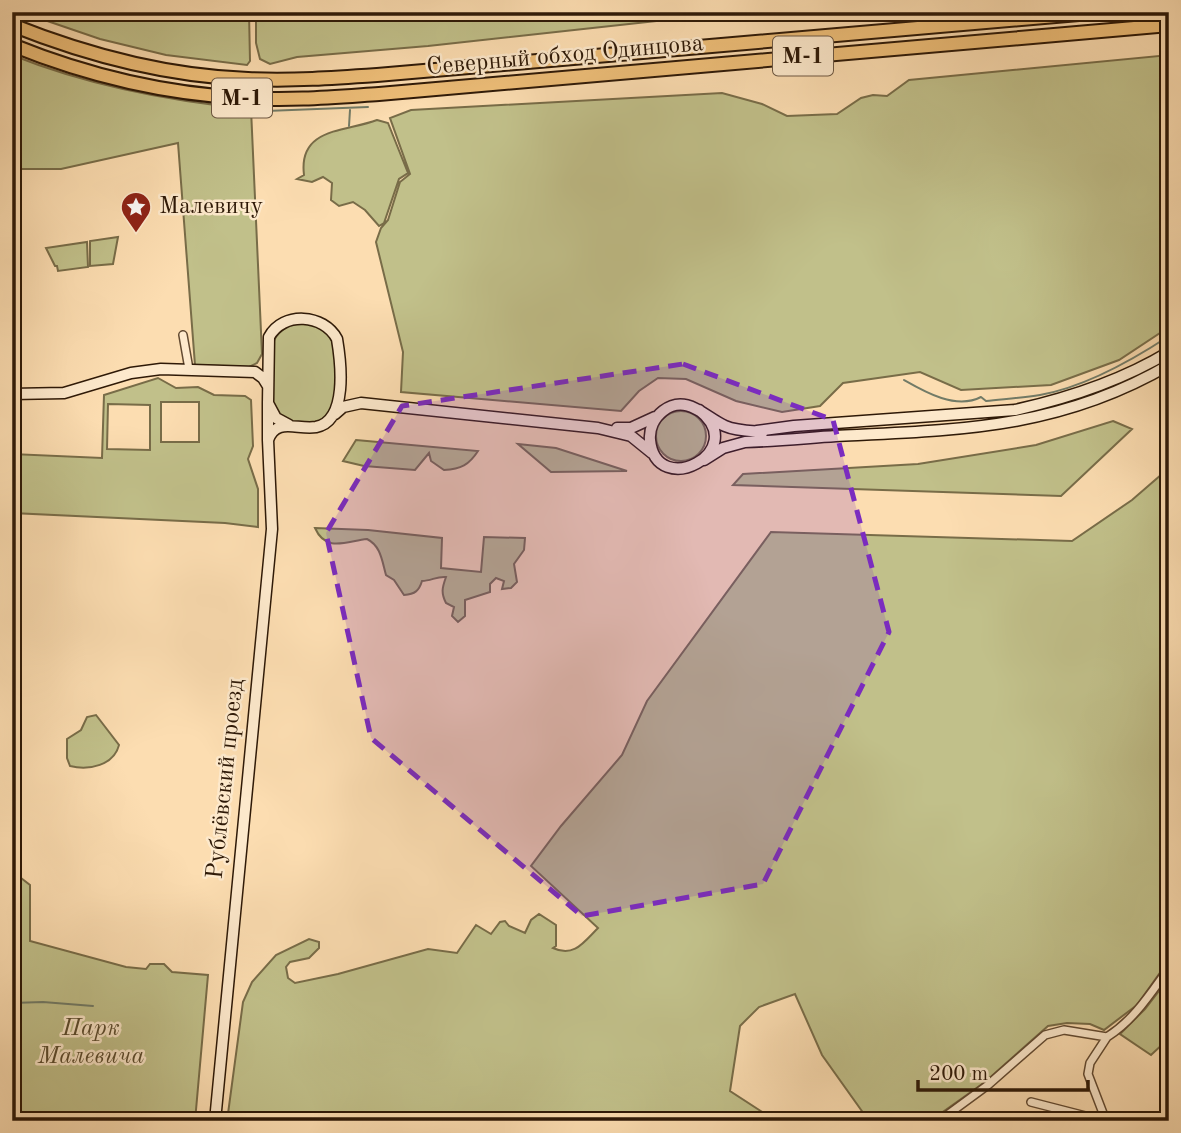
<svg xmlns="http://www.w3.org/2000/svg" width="1181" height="1133" font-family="'Old Standard TT',serif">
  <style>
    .green { fill: #c1c08a; stroke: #786c48; stroke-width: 2; fill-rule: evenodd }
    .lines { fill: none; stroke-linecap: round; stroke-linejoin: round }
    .stream { stroke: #727b67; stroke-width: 2 }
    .street-casing { stroke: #624a32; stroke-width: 10 }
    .secondary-casing { stroke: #2e1907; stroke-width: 13 }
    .highway-casing { stroke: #2e1907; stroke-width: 16 }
    .street { stroke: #fde9cc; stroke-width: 7 }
    .secondary { stroke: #fde9cc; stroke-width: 10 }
    .highway { stroke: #eebe78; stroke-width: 12 }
    .marked { fill: #7b2cbf; fill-opacity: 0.2; stroke: #7b2cbf; stroke-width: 5; stroke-dasharray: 14 9; stroke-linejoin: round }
    .labels { text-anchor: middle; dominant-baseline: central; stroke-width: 5; stroke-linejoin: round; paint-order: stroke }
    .shield { fill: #fde9cc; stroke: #6c5742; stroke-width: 2 }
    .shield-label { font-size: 23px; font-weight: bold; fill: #2e1907 }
    .street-label { font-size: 24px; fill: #2e1907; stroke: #fde9cc }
    .poi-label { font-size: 24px; fill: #2e1907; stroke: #fde9cc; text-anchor: start }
    .park-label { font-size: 24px; font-style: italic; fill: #5a4b2e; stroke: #fde9cc }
  </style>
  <rect width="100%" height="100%" fill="#fcddb1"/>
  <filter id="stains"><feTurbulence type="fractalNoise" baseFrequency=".00286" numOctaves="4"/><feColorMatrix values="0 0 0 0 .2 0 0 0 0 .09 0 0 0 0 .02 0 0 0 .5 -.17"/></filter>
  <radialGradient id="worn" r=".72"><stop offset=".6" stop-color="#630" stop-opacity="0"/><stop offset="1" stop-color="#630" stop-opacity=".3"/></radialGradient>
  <path class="green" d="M 21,12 L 249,12 L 250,61 L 247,65 L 166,55 L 100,39 Z
    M 256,12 L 708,12 L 702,16 L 428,46 L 297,57 L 270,64 L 260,59 L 256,43 Z
    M 12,55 C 89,86 169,101 251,109 L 262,354 L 257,363 L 249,367 L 195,365 L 178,143 L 61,169 L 19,169 L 12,175 Z
    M 1169,55 L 1169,327 L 1119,360 L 1051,385 L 961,390 L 920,372 L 843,383 L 820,406 L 782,412 L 736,401 L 686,379 L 658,378 L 639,391 L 621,411 L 401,392 L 403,352 L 376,242 L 381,228 L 388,220 L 400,182 L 410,174 L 390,118 L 411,110 L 722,93 L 762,104 L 787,116 L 837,114 L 861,98 L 873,95 L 887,96 L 909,80 Z
    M 377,120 L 388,123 L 408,173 L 399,179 L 384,223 L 379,226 L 365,210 L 353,202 L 339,206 L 331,200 L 332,183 L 323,177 L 312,182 L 297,179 L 304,175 C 298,127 346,132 377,120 Z
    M 118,237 L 113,264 L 90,266 L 90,241 Z
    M 87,242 L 88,267 L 58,271 L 57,266 L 55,266 L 46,248 Z
    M 291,324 L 313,324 L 329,332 C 336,349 342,395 332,411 C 320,430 282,428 274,406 C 270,396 273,380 273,369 C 272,344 269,338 291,324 Z
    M 158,378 L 176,388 L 198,387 L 214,395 L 245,396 L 251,400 L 253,446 L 248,459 L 258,489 L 258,527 L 225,523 L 12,513 L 12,454 L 102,458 L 104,395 ZM 161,402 L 199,402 L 199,442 L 161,442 ZM 108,404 L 150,405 L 150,450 L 107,449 Z
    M656 436a25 25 0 1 1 50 0a25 25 0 1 1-50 0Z
    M 1113,421 L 1132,429 L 1061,496 L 733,485 L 743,474 L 918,464 L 1036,445 Z
    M 356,440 L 478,451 C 469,465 461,469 444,470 L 431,461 L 429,453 L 415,470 L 364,466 L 343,461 Z
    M 518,444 L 556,448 L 627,471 L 551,472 Z
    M 1169,468 L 1169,960 L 1137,1005 L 1104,1030 L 1090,1024 L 1067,1023 L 1048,1026 L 985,1082 L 930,1121 L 869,1121 L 822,1055 L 795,994 L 759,1007 L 740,1026 L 730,1091 L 776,1121 L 227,1121 L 243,1002 L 252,982 L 276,955 L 309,939 L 319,942 L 319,948 L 309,958 L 290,962 L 286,967 L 288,978 L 295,983 L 338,974 L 428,949 L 457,953 L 476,925 L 491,934 L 500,922 L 505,921 L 509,926 L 525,933 L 531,920 L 539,914 L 556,925 L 556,946 L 553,948 C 574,958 584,942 598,928 L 531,866 L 561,826 L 622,755 L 647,701 L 771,532 L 1072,541 L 1132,500 Z
    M 315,528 L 368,530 L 442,538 L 441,568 L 481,572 L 484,537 L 525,538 L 524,550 L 514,564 L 517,582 L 511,588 L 502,589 L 504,581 L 496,578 L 490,584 L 490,592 L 465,600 L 465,616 L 458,622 L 452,616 L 454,607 L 446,603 C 441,593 442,588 446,577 C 437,576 431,581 422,581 C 419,591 415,594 404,595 L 394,580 L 386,575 C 382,561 381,546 367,539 C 347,541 326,553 315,528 Z
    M 96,715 L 119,745 C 114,765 89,771 70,766 L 67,758 L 67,739 L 81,730 L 87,717 Z
    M 12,871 L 30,885 L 30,941 L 126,967 L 146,969 L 150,964 L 164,964 L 172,972 L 208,975 L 195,1121 L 12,1121 Z
    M 1169,978 L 1169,1044 L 1165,1042 L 1151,1055 L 1120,1034 L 1145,1009 Z"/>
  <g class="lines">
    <path class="stream" d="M 266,111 L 368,107
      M 349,126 L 350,110
      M 904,380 C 925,392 956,410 981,397 L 986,401 C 1004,399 1022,398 1040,395 C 1085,387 1131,361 1169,336
      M 12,1003 L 43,1002 L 93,1006"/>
    <g class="street-casing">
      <path id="street" d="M 183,335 L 189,369
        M 1031,1102 L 1105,1121
        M 939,1121 L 988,1085 L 1045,1035 L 1064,1030 L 1107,1037 C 1134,1020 1150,994 1169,968
        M 1106,1121 L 1088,1074 L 1090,1063 L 1107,1037"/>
    </g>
    <g class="secondary-casing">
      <path id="secondary" d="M 12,394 L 64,393 L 131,373 L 161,369 L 255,372 L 263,378 L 268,386
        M 699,410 C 752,451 656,501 650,440 C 649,429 654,418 663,411 C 686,393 705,417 725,426 C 736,431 751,431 763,432
        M 335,414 L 343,407 L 361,403 L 598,428 L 631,436 L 652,453
        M 617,428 L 631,428 L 655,417
        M 757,431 L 794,426 L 1015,410 C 1069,398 1121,381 1169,352
        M 268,440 C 276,417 297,430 316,427 C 348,421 341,363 337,339 C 324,314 283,311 269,337 L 268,403 L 276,418 L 289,425
        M 704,460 L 723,448 L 745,442 C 776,441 806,438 836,436 C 959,430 1059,429 1169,365
        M 215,1121 L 272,529 L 268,440 L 268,403"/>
    </g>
    <g class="highway-casing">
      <path id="highway" d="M 12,25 C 87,55 166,76 248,79 C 291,81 334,78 377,75 L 1102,12
        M 12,45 C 86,75 165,94 245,98 C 290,101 334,97 379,94 L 1169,25"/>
    </g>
    <use href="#street" class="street"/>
    <use href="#secondary" class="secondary"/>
    <use href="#highway" class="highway"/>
  </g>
  <path class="marked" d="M 683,364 L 833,420 L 889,632 L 763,884 L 582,916 L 371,738 L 326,533 L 402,406 Z"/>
  <defs>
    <g id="sight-pin" transform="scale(1.575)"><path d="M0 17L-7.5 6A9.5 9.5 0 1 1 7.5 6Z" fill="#8f2418" stroke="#fde9cc"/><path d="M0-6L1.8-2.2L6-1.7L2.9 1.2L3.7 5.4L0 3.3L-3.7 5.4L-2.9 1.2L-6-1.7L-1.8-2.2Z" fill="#fff"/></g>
  </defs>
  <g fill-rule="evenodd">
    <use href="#sight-pin" x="136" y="207"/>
  </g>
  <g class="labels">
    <g class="shield">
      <rect x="773" y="36.5" width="60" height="39" rx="5"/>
      <rect x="212" y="78.5" width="60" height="39" rx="5"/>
    </g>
    <g class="shield-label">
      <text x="803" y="56">М-1</text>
      <text x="242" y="98">М-1</text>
    </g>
    <g class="street-label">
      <text transform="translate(565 56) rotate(-5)">Северный обход Одинцова</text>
      <text transform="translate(226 779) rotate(-84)">Рублёвский проезд</text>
    </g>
    <g class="poi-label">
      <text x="159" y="207">Малевичу</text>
    </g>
    <g class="park-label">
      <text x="91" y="1029">Парк<tspan x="91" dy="28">Малевича</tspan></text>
    </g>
  </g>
  <rect width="1181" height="1133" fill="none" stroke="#fcddb1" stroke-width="42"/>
  <rect x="14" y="14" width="1153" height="1105" fill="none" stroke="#2e1907" stroke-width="3.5"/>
  <rect x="21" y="21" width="1139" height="1091" fill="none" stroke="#2e1907" stroke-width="2"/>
  <path d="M918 1080v10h170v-10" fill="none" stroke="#2e1907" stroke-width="3.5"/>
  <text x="929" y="1080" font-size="21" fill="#2e1907" stroke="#fde9cc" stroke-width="5" paint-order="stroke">200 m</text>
  <rect width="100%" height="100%" filter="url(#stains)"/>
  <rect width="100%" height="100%" fill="url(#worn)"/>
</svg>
